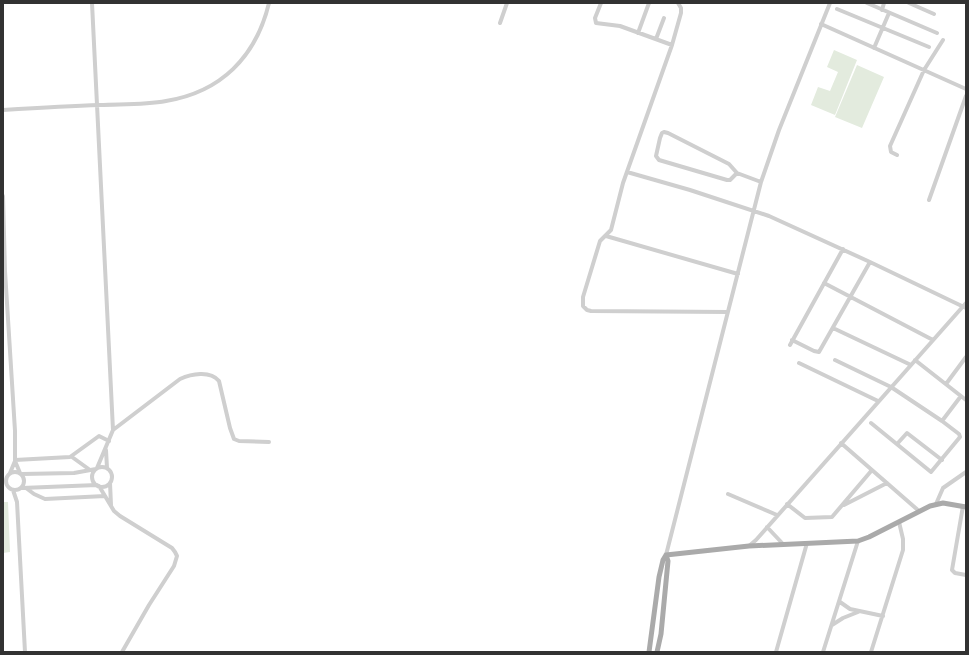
<svg xmlns="http://www.w3.org/2000/svg" width="969" height="655" font-family="Arial,sans-serif">
  <style>
    .green { fill: #e3ebde }
    .lines { fill: none; stroke-linecap: round; stroke-linejoin: round }
    .minor { stroke: #cfcfcf; stroke-width: 4 }
    .major { stroke: #aaa; stroke-width: 5 }
  </style>
  <rect width="100%" height="100%" fill="#fff"/>
  <path class="green" d="M 834,50 L 857,60 L 835,115 L 811,105 L 818,87 L 830,91 L 838,72 L 827,67 Z
    M 857,65 L 884,77 L 862,128 L 835,117 Z
    M 3,502 L 8,502 L 10,552 L 3,553 Z"/>
  <g class="lines">
    <path class="minor" d="M 92,3 L 113,430 L 97,468
      M 601,3 L 595,18 L 596,23 L 620,26 L 672,45
      M 678,3 L 681,8 L 681,13 L 672,45 L 623,183 L 611,230 L 600,241 L 583,297 L 583,306 L 587,310 L 591,311 L 728,312
      M 867,3 L 937,33
      M 909,3 L 934,14
      M 837,9 L 929,47
      M 882,10 L 884,3
      M 500,23 L 507,3
      M 821,24 L 966,89
      M 638,33 L 649,3
      M 656,39 L 664,18
      M 874,48 L 889,13
      M 3,110 C 35,108 68,106 100,105 C 122,104 145,105 166,101 C 221,92 256,57 269,3
      M 897,155 L 891,152 L 890,146 L 924,70 L 943,40
      M 627,172 L 690,190 L 769,216 L 870,262 L 966,308
      M 737,173 L 730,180 L 727,180 L 659,160 L 656,156 L 660,138 L 662,133 L 664,132 L 668,133 L 729,164 L 737,173 L 761,182
      M 3,196 L 5,271 L 15,431 L 15,461 L 10,473
      M 929,200 L 966,96
      M 606,236 L 738,274
      M 824,283 L 933,340
      M 833,328 L 911,365
      M 792,340 L 814,351 L 819,352 L 870,262
      M 790,345 L 843,249
      M 835,360 L 891,387 L 942,421 L 959,434 L 960,437 L 931,472 L 871,423
      M 915,360 L 966,400
      M 799,363 L 878,401
      M 946,384 L 966,357
      M 942,421 L 961,396
      M 113,430 L 180,379 C 191,374 210,370 219,381 L 230,428 L 234,439 L 239,441 L 269,442
      M 841,443 L 919,511
      M 897,444 L 907,433 L 942,460
      M 106,450 L 107,468
      M 72,457 L 90,470
      M 15,460 L 70,457 L 99,436 L 109,441
      M 15,461 L 20,473
      M92 477a10 10 0 1 1 20 0a10 10 0 1 1-20 0Z
      M6 481a9 9 0 1 1 18 0a9 9 0 1 1-18 0Z
      M 22,474 L 74,473 L 96,469
      M 110,483 L 111,505
      M 99,486 L 114,511 L 120,516 L 172,548 L 175,552 L 177,556 L 174,566 L 149,605 L 122,652
      M 22,488 L 97,485
      M 26,488 L 34,494 L 45,499 L 105,496
      M 13,490 L 17,502 L 25,652
      M 728,494 L 777,515
      M 787,504 L 805,518 L 832,517 L 872,470
      M 936,504 L 943,488 L 966,472
      M 844,505 L 887,483
      M 963,506 L 952,570 L 955,573 L 966,575
      M 767,527 L 783,544
      M 749,546 L 756,540 L 966,303
      M 666,555 L 761,182 L 779,130 L 830,3
      M 840,602 L 850,609 L 883,616
      M 832,625 L 843,618 L 858,612
      M 776,652 L 807,543
      M 823,652 L 858,541
      M 871,652 L 903,550 L 903,539 L 899,522"/>
    <path class="major" d="M 649,652 L 659,577 L 663,560 L 666,555 L 749,546 L 858,541 L 869,537 L 930,506 L 943,503 L 966,507
      M 657,652 L 661,634 L 668,561 L 666,555"/>
  </g>
  <rect width="969" height="655" fill="none" stroke="#323232" stroke-width="8"/>
</svg>
